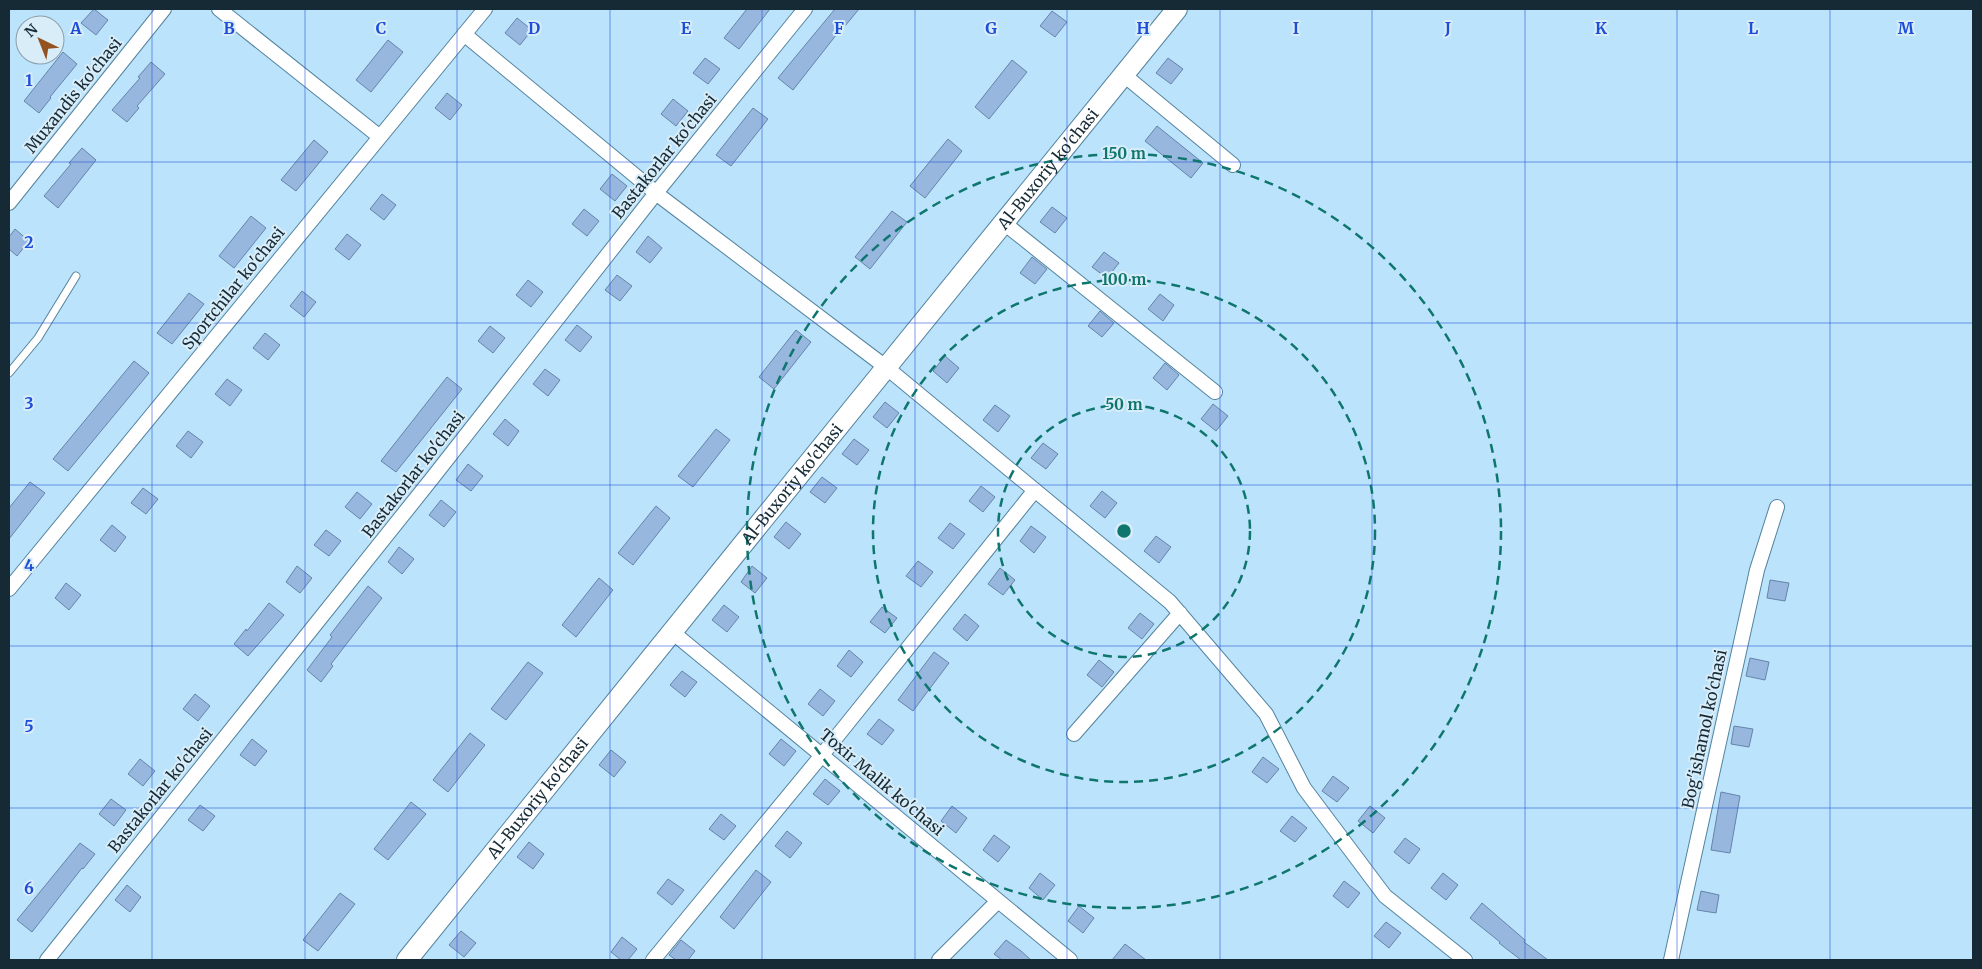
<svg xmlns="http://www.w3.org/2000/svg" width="1982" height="969" font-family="Merriweather,serif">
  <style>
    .building { fill: #97b7df; stroke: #6584a9 }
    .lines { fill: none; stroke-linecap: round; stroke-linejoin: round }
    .lane-casing { stroke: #54849f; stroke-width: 9 }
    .street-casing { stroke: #54849f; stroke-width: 16 }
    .secondary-casing { stroke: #54849f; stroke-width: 22 }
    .lane { stroke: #fff; stroke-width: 7 }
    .street { stroke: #fff; stroke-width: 14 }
    .secondary { stroke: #fff; stroke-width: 20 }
    .grid { fill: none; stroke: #1d4ed8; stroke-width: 1; stroke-opacity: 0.55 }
    .ring { fill: none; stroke: #0f766e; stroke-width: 2.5; stroke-dasharray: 9 6 }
    .labels { text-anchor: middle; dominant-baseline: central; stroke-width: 4; stroke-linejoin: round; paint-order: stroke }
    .street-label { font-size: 16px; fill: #152a35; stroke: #d9edf9 }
    .grid-label { font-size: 16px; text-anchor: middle; font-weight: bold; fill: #1d4ed8; stroke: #d9edf9; stroke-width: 4; stroke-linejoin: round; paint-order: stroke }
    .centre { fill: #0f766e; stroke: #d9edf9; stroke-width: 2.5 }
    .ring-label { font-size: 15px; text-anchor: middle; font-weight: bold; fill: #0f766e; stroke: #d9edf9; stroke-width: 4; stroke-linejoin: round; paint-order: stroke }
  </style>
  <rect width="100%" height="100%" fill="#bbe3fb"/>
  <path class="building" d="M 94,9 L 108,20 L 96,35 L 81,23 Z
    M 747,9 L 770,9 L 739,49 L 724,38 Z
    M 835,9 L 859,9 L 845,26 L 844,25 L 793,90 L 778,78 Z
    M 1052,11 L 1067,22 L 1055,37 L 1040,26 Z
    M 517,18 L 532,30 L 520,45 L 505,33 Z
    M 388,40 L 403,52 L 371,92 L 356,80 Z
    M 63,52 L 77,64 L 50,97 L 51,98 L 39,113 L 24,101 Z
    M 705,58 L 720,69 L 708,84 L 693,73 Z
    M 1168,58 L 1183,69 L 1171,84 L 1156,73 Z
    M 1012,60 L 1027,72 L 989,119 L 975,107 Z
    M 151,62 L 165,74 L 137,106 L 139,108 L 127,122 L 112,110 L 140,78 L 138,77 Z
    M 447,93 L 462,105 L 450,120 L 435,108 Z
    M 673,99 L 688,111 L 676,126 L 661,114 Z
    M 753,108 L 768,119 L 731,166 L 716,155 Z
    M 1157,126 L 1203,163 L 1191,178 L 1145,141 Z
    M 948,139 L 962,151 L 925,198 L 910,186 Z
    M 314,140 L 328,152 L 296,191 L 281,180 Z
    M 82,148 L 96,160 L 58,208 L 44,196 L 71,164 L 69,163 Z
    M 612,174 L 627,186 L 615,201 L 600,189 Z
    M 382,194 L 396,205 L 384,220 L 370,209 Z
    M 1052,207 L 1067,218 L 1055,233 L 1040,222 Z
    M 584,209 L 599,221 L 587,236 L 572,224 Z
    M 892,211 L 907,222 L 870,269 L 855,257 Z
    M 251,216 L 266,228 L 234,268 L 219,256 Z
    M 15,229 L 29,241 L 17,256 L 9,249 L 9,237 Z
    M 347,234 L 361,245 L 349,260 L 335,249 Z
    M 648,236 L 662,248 L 650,263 L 636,252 Z
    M 1104,252 L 1119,263 L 1107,278 L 1092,267 Z
    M 1032,257 L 1047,269 L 1035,284 L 1020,273 Z
    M 617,275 L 632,286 L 620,301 L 605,290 Z
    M 528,280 L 543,292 L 531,307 L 516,295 Z
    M 302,291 L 316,302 L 304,317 L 290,306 Z
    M 189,293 L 204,304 L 172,344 L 157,333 Z
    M 1160,294 L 1174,305 L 1163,321 L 1148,309 Z
    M 1100,311 L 1114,323 L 1102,337 L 1088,326 Z
    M 577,325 L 592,337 L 580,352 L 565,340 Z
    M 490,326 L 505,338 L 493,353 L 478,341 Z
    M 796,330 L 811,342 L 774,389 L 759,377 Z
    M 265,333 L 280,345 L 268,360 L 253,348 Z
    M 945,356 L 959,368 L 947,383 L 933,371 Z
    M 134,361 L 149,373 L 68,471 L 53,459 Z
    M 1165,363 L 1179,375 L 1167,390 L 1153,378 Z
    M 545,369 L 560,380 L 548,396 L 533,384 Z
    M 447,377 L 462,389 L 396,472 L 381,461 Z
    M 227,379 L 242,390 L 230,406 L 215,394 Z
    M 885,402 L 899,413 L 887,428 L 873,417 Z
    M 1213,404 L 1228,416 L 1216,431 L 1201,419 Z
    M 995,405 L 1010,416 L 998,432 L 983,420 Z
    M 505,419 L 519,431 L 508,446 L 493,434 Z
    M 716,429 L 730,440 L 693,487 L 678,476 Z
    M 188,431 L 203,442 L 191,458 L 176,446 Z
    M 854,439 L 869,450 L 857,465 L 842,454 Z
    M 1043,443 L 1058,454 L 1046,469 L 1031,458 Z
    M 468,464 L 483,476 L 471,491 L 456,480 Z
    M 822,477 L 837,488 L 825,503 L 810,492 Z
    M 30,482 L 45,493 L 9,539 L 9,508 Z
    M 981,486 L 995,497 L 983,512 L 969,501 Z
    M 143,488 L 158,499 L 146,514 L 131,503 Z
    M 1102,491 L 1117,503 L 1105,518 L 1090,506 Z
    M 357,492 L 372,504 L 360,519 L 345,507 Z
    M 441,500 L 456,512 L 444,527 L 429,515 Z
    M 656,506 L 670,518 L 633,565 L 618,553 Z
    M 786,522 L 801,534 L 789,549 L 774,537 Z
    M 950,523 L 965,534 L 953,549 L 938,538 Z
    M 112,525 L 126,537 L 115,552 L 100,540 Z
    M 1031,526 L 1046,537 L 1034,553 L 1020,541 Z
    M 326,530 L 341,541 L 329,556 L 314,545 Z
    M 1156,536 L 1171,547 L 1159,563 L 1144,551 Z
    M 399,547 L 414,559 L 402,574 L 388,562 Z
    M 918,561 L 933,572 L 921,587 L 906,576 Z
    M 297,566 L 312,578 L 300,593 L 286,582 Z
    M 752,566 L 767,578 L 755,593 L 741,582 Z
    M 1000,568 L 1015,580 L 1003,595 L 988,584 Z
    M 599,578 L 613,590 L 576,637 L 562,625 Z
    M 1770,580 L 1789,583 L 1785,601 L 1767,598 Z
    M 66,583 L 81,595 L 69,610 L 55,598 Z
    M 368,586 L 382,598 L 331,664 L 333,666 L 321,682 L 307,670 L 332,637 L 330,635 Z
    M 269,603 L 284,615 L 248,656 L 234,644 L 246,629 L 247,631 Z
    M 724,605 L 739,617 L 727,632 L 712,620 Z
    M 882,607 L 897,618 L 885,633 L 870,622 Z
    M 1140,613 L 1154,624 L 1142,639 L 1128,628 Z
    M 965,614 L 979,626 L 967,641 L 953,629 Z
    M 849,650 L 863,662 L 851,677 L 837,666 Z
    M 934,652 L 949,663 L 913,711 L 898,700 Z
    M 1750,658 L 1769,662 L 1765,680 L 1746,676 Z
    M 1099,660 L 1114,672 L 1102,687 L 1087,675 Z
    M 528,662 L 543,673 L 506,720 L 491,709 Z
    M 682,671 L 697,682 L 685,697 L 670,685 Z
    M 820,689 L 835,701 L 823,716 L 808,704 Z
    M 195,694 L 210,706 L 198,721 L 183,709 Z
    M 879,719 L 894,730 L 882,745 L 867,734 Z
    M 1734,726 L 1753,729 L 1749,747 L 1731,744 Z
    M 470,733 L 485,745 L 448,792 L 433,780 Z
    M 252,739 L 267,751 L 255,766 L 240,755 Z
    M 781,739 L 796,751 L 784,766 L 769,754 Z
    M 611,750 L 626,762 L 614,777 L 599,765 Z
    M 1263,757 L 1279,769 L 1267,783 L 1252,772 Z
    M 140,759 L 155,771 L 143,786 L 128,774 Z
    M 1333,776 L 1349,788 L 1337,802 L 1322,791 Z
    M 825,779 L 840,791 L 828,805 L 813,794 Z
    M 1721,792 L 1740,796 L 1730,853 L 1711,850 Z
    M 111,799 L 126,810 L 114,826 L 99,814 Z
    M 411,802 L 426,814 L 388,860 L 374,849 Z
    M 200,805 L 215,816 L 203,831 L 188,820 Z
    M 952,806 L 967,818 L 956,833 L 941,821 Z
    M 1370,806 L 1385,818 L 1373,833 L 1358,821 Z
    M 721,814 L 736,826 L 724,840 L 709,829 Z
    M 1292,816 L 1307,828 L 1295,842 L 1280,831 Z
    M 787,831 L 802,843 L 790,858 L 775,846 Z
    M 994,835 L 1010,847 L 998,862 L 983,850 Z
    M 1405,838 L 1420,849 L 1409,864 L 1394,852 Z
    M 529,842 L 544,854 L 533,869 L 517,857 Z
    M 80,843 L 95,854 L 83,869 L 82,868 L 32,932 L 17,920 Z
    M 756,870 L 771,882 L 734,929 L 720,917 Z
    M 1040,873 L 1055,885 L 1043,900 L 1029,888 Z
    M 1443,873 L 1458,885 L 1446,900 L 1431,888 Z
    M 668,879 L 684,890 L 672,905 L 657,893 Z
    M 1344,881 L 1360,893 L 1348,908 L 1333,896 Z
    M 127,885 L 141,897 L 130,912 L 115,900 Z
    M 1701,891 L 1719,895 L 1716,913 L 1697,910 Z
    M 340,893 L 355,904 L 318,951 L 303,940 Z
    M 1482,903 L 1525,940 L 1524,942 L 1548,960 L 1521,960 L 1499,943 L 1500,942 L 1470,918 Z
    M 1079,906 L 1094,918 L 1083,933 L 1068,921 Z
    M 1386,922 L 1401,933 L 1389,948 L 1374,936 Z
    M 461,931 L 476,943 L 464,957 L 449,945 Z
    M 622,937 L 637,949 L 628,960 L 621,960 L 611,952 Z
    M 681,940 L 695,951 L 688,960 L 676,960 L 669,955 Z
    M 1006,940 L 1021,951 L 1031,960 L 1002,960 L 994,954 Z
    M 1125,944 L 1146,960 L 1112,960 Z"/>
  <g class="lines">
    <g class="lane-casing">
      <path id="lane" d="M 9,373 L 38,338 L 76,276"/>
    </g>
    <g class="street-casing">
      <path id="street" d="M 219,9 L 380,137
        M 464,34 L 661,197 L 887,368 L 1170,602 L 1266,714 L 1304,788 L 1385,896 L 1465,960
        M 1124,75 L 1233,165
        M 9,203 L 164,9
        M 1004,223 L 1215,392
        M 9,589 L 485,9
        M 671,631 L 1070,960
        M 1074,734 L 1180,613
        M 47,960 L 430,481 L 656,193 L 805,9
        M 653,960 L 822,755 L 1035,490
        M 939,960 L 998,901
        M 1671,960 L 1757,570 L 1777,507"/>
    </g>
    <g class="secondary-casing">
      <g id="secondary">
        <path id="s1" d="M 407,960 C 662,642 921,326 1177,9"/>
      </g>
    </g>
    <use href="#lane" class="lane"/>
    <use href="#street" class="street"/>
    <use href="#secondary" class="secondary"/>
  </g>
  <path class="grid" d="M 152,9 L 152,960M 305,9 L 305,960M 457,9 L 457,960M 610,9 L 610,960M 762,9 L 762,960M 915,9 L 915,960M 1067,9 L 1067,960M 1220,9 L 1220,960M 1372,9 L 1372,960M 1525,9 L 1525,960M 1677,9 L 1677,960M 1830,9 L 1830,960M 9,162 L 1973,162M 9,323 L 1973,323M 9,485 L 1973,485M 9,646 L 1973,646M 9,808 L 1973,808"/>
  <g class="ring">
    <circle cx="1124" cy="531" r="126"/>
    <circle cx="1124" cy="531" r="251"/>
    <circle cx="1124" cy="531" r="377"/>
  </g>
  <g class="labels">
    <g class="street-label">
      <text transform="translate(73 95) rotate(-51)">Muxandis ko'chasi</text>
      <text transform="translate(664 156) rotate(-51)">Bastakorlar ko'chasi</text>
      <text stroke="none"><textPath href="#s1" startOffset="1018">Al-Buxoriy ko'chasi</textPath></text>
      <text transform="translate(233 288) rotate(-51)">Sportchilar ko'chasi</text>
      <text transform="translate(413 474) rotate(-52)">Bastakorlar ko'chasi</text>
      <text stroke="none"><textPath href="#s1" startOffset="612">Al-Buxoriy ko'chasi</textPath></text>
      <text transform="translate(1704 729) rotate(-78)">Bog'ishamol ko'chasi</text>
      <text transform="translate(882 782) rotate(40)">Toxir Malik ko'chasi</text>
      <text transform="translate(160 790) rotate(-51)">Bastakorlar ko'chasi</text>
      <text stroke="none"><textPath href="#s1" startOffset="208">Al-Buxoriy ko'chasi</textPath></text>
    </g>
  </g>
  <g class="grid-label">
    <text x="76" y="34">A</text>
    <text x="229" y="34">B</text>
    <text x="381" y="34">C</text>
    <text x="534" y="34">D</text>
    <text x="686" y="34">E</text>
    <text x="839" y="34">F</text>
    <text x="991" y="34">G</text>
    <text x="1143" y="34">H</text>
    <text x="1296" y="34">I</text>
    <text x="1448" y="34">J</text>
    <text x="1601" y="34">K</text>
    <text x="1753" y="34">L</text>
    <text x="1906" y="34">M</text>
    <text x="29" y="86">1</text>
    <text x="29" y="248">2</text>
    <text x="29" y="409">3</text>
    <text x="29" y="571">4</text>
    <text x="29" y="732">5</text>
    <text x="29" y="894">6</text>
  </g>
  <circle cx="1124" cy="531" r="8" class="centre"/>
  <g class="ring-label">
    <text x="1124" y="159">150 m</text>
    <text x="1124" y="285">100 m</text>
    <text x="1124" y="410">50 m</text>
  </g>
  <rect width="1982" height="969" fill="none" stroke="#152a35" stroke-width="20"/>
  <g transform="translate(40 40) rotate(317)"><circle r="24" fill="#d9edf9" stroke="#8b9fab"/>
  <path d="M0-4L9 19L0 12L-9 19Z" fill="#945220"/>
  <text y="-8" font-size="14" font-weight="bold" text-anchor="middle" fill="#152a35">N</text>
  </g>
</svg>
